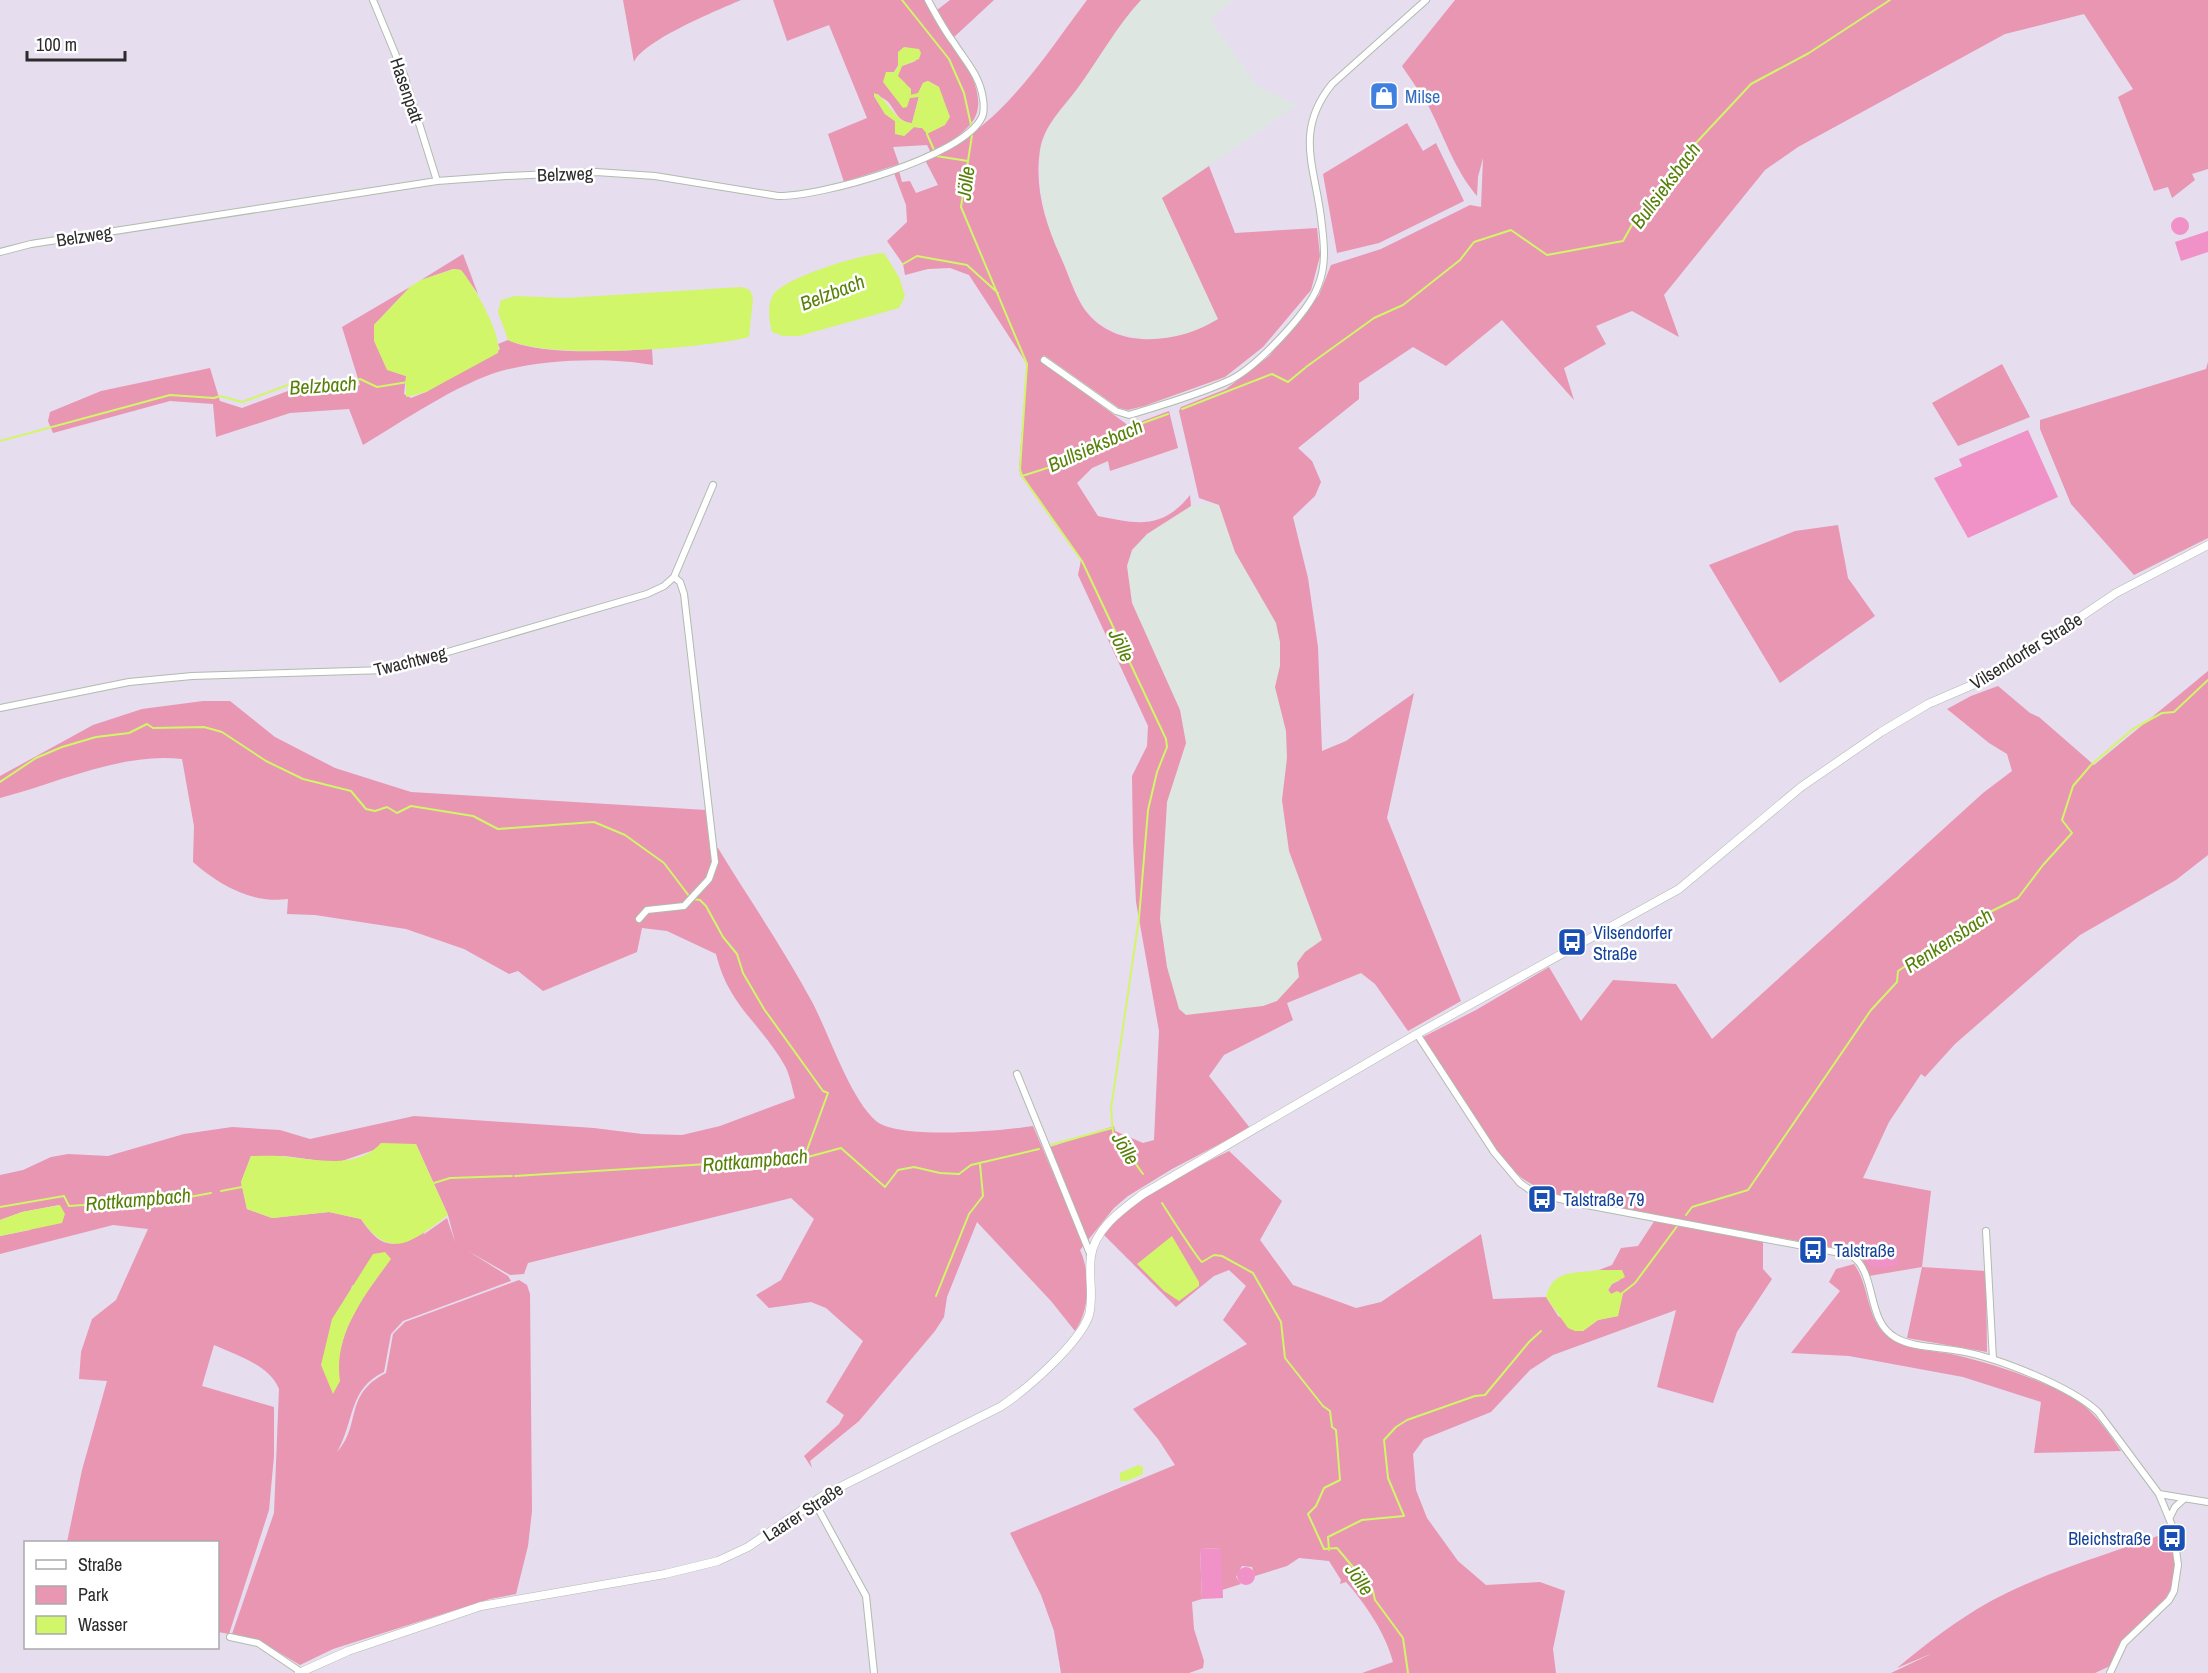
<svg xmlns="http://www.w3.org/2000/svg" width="2208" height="1673" font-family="'Archivo Narrow',sans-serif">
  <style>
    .industrial { fill: #dde6e0 }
    .green { fill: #e896b2; fill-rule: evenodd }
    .pitch { fill: #f091c8 }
    .water { fill: #d2f669 }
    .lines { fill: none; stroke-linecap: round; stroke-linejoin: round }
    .stream { stroke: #d2f669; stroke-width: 2 }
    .minor-casing { stroke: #b0bcad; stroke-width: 8 }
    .tertiary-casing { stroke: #b0bcad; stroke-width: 9 }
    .minor { stroke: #fff; stroke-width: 6 }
    .tertiary { stroke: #fff; stroke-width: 8 }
    .labels { text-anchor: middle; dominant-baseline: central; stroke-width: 5; stroke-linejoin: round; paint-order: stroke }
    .street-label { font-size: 18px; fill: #2b2b2b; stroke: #fff }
    .shop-label { font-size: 18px; fill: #366cbe; stroke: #fff; text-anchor: start }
    .transit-label { font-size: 18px; fill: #164399; stroke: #fff; text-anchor: start }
    .water-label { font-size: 20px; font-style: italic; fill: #588008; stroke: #fff }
  </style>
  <rect width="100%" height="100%" fill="#e6ddee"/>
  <path class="industrial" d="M 1141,0 L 1233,0 L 1210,19 L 1256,85 L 1297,105 L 1162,198 L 1219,319 L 1193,333 L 1153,340 L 1121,334 L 1101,324 L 1085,310 L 1049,231 L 1040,188 L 1040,150 L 1050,123 L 1077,90 L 1122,21 Z
    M 1215,503 L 1219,505 L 1235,552 L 1276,623 L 1280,642 L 1280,666 L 1275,688 L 1286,731 L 1287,758 L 1282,800 L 1289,851 L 1322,941 L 1305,952 L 1297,963 L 1299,977 L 1277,1001 L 1264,1006 L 1186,1015 L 1179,1009 L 1167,967 L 1160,919 L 1167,802 L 1186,743 L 1180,710 L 1132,603 L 1127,566 L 1132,550 L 1147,534 L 1191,506 Z"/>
  <path class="green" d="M 623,0 L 741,0 C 718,10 644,40 634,62 Z
    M 773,0 L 924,0 C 941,31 1001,93 969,126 C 958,138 944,145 931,153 L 927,145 L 893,147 L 899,164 L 844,182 L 828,134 L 867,118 L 829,25 L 787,41 ZM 898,52 L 916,61 L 902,66 L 897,76 L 905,83 L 910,95 L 918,94 L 923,83 L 928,81 L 939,87 L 922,128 L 914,127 L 904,136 L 895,129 L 895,121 L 885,114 L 874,96 L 878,94 C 880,97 883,98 886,100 C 895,107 896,122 912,123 L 919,96 L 910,98 L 894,72 L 900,62 Z
    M 950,0 L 994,0 L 953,38 L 937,10 Z
    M 1087,0 L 1141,0 C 1116,27 1099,59 1077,89 C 1063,108 1044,125 1040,150 C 1034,189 1046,225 1062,260 C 1069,276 1075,296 1085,310 C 1116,352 1180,343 1218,319 L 1162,198 L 1209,166 L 1235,233 L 1317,228 L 1320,256 L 1311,290 L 1263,347 L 1225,377 L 1144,406 L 1128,410 L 1119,408 L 1044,355 L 1048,366 L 1129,426 L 1169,411 L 1178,448 L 1110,471 L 1108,461 L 1092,468 L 1077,483 L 1098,516 C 1137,524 1162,530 1190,495 L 1191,506 L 1147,534 L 1132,550 L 1127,566 L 1132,603 L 1180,710 L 1186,743 L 1167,802 L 1160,919 L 1167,967 L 1179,1009 L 1186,1015 L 1263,1006 L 1277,1001 L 1299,977 L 1297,963 L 1305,952 L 1322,940 L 1289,851 L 1282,800 L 1287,758 L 1286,731 L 1275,687 L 1280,666 L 1280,642 L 1276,623 L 1235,552 L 1219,505 L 1199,498 L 1179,411 L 1181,407 L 1226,389 L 1269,356 L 1319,295 L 1331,265 L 1381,249 L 1470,205 L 1481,207 L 1483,158 L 1478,177 L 1477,196 C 1455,170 1445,139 1430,109 C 1422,94 1411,80 1402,66 L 1455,0 L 2208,0 L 2208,169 L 2192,174 L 2195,180 L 2172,198 L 2168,187 L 2154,191 L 2118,97 L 2133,89 L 2084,14 L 2005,34 L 1798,147 L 1765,170 L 1664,295 L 1679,337 L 1632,311 L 1596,326 L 1606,344 L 1564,368 L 1574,400 L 1502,320 L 1446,366 L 1413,347 L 1359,383 L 1359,399 L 1298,448 L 1312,461 L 1321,482 L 1315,496 L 1293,517 L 1308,578 L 1318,647 L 1322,751 L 1346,741 L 1414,693 L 1387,818 L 1461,1001 L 1408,1031 L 1375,984 L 1361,973 L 1287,1003 L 1293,1020 L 1224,1055 L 1209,1076 L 1250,1128 L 1172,1169 L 1128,1196 L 1114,1208 L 1080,1250 C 1091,1274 1090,1310 1075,1331 L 1051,1301 L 977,1222 L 947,1297 L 944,1317 L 935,1331 L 859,1421 L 810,1461 L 812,1468 L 804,1456 L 839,1424 L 844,1415 L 826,1402 L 863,1341 L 826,1308 L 811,1302 L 769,1308 L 756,1295 L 781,1280 L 814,1219 L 791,1198 L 528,1263 L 524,1274 L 510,1275 L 468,1251 L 508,1276 L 511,1281 L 403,1321 L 391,1334 L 384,1372 C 348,1389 355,1421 337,1452 C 362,1425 343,1395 386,1373 L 393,1334 L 405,1322 L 519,1280 L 527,1285 L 530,1294 L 532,1511 L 528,1546 L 516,1594 L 490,1599 L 333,1649 L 300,1665 L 260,1641 L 232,1634 L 274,1513 L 279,1389 C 270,1365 236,1355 214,1345 L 202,1386 L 274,1407 L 274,1456 L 269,1510 L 229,1634 L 218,1632 L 218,1542 L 67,1542 L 82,1470 L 107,1381 L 79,1379 L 81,1352 L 92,1319 L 116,1300 L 148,1229 L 113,1225 L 0,1254 L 0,1236 L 30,1230 L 59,1205 L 22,1212 L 0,1220 L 0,1175 L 23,1170 L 51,1157 L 68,1154 L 108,1156 L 184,1134 L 232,1127 L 280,1130 L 310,1139 L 414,1116 L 594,1128 L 642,1134 L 682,1135 L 720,1126 L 795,1098 C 792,1088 790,1075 785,1066 C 761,1023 729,1007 716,954 L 667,931 L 642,928 L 637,952 L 543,991 L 518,971 L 509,974 L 464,949 L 406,929 L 315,915 L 287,914 L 288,899 C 252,904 219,885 193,862 L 194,826 L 182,759 C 122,752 58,783 0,798 L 0,776 L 93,725 L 142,709 L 203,701 L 230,701 L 275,737 L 335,768 L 411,792 L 706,810 L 711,850 L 718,848 C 749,899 783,948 811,1000 C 829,1033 849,1097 876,1121 C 898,1140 1003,1131 1033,1126 L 1059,1187 L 1070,1199 L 1050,1147 L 1114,1126 L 1115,1131 L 1143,1143 L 1154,1140 L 1159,1031 L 1136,902 L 1133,842 L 1132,776 L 1147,746 L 1148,726 L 1078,575 L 1081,560 L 1021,476 L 1019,469 L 1027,364 L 969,275 L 950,268 L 928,269 L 905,275 L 903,264 L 887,241 L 907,222 L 906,205 L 894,173 L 899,171 L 902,182 L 910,181 L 916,193 L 938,185 L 925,160 C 998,132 1042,60 1087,0 ZM 416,1144 L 448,1215 L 455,1242 L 447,1218 L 423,1235 L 425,1232 C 394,1248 382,1251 361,1219 L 329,1212 L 272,1218 L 247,1209 L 241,1182 L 251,1156 L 285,1156 L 336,1163 L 374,1150 ZM 352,1285 L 363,1297 L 346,1329 L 337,1361 Z
    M 1407,123 L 1423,151 L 1436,143 L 1464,201 L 1379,243 L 1337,253 L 1323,174 Z
    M 463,254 L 478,294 L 461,270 L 453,269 L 421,280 Z
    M 410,287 L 374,325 L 394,372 L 406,376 L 404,394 L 411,398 L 426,392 L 500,349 L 498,344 L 508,340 C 543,356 612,351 652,349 L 653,365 C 608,357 545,359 501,371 C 459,383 401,422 363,445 L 349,409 L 290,413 L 216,437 L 213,404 L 170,401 L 53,433 L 48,421 L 50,412 L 101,391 L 210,368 L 220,401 L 242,408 L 288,391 L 341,393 L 360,385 L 342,327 Z
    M 2208,362 L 2208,538 L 2134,575 L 2071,504 L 2040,429 L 2040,420 L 2206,369 Z
    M 2002,364 L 2030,417 L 1958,446 L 1932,403 Z
    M 1838,525 L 1848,578 L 1875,616 L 1780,683 L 1709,565 L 1795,531 Z
    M 2208,671 L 2208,855 L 2176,880 L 2080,935 L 1955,1044 L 1925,1077 L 1921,1074 L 1889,1122 L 1863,1178 L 1931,1191 L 1922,1267 L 1986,1271 L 1987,1352 L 1907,1338 L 1922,1267 L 1869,1276 L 1857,1247 L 1851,1251 L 1573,1200 C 1555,1195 1537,1189 1522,1178 C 1489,1151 1448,1075 1423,1037 L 1476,1010 L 1549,967 L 1581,1021 L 1613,980 L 1676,984 L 1712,1039 L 1983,793 L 2012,771 L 2007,754 L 1989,743 L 1947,709 L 1971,696 L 1998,686 L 2030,713 L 2039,717 L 2094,765 Z
    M 1229,1151 L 1282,1201 L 1260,1240 L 1293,1285 L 1356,1308 L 1381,1302 L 1481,1234 L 1493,1299 L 1546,1297 L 1558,1316 L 1583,1331 L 1598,1320 L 1618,1316 L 1619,1304 L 1608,1290 L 1612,1284 L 1620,1280 L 1613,1270 L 1606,1272 L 1599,1270 L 1612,1265 L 1621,1248 L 1638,1246 L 1655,1220 L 1763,1241 L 1763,1269 L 1772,1279 L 1737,1332 L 1713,1403 L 1657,1387 L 1676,1310 L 1553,1355 L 1530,1370 L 1491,1412 L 1424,1439 L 1413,1454 L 1416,1490 L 1427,1518 L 1458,1561 L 1486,1585 L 1540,1582 L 1565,1591 L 1553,1649 L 1556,1673 L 1362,1673 L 1393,1662 C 1386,1634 1365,1603 1346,1582 L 1340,1584 L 1341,1580 L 1329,1561 L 1299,1558 L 1287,1566 L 1255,1576 L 1252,1567 L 1242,1566 L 1236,1577 L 1241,1584 L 1222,1590 L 1220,1548 L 1200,1549 L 1202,1599 L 1192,1602 L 1194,1629 L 1204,1661 L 1203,1668 L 1189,1673 L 1061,1673 L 1054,1631 L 1041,1595 L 1010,1533 L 1175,1465 L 1158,1439 L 1133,1409 L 1247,1344 L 1223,1320 L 1246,1286 L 1229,1270 L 1214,1276 L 1176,1307 L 1104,1235 C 1134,1194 1186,1173 1229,1151 Z
    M 1854,1264 C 1870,1286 1866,1321 1889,1337 C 1909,1352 1936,1350 1960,1356 C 1993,1364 2056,1384 2083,1405 C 2098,1417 2110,1435 2121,1451 L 2034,1453 L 2041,1402 L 1963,1377 L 1849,1356 L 1791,1353 L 1840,1291 L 1829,1282 L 1836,1269 Z
    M 2171,1531 C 2173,1544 2177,1559 2175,1573 C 2170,1615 2122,1626 2110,1666 L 2095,1673 L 1891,1673 L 1933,1653 L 1897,1668 C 1927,1643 1957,1620 1991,1601 C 2044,1572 2113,1553 2171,1531 Z"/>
  <path class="pitch" d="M2171 226a9 9 0 1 1 18 0a9 9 0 1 1-18 0Z
    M 2208,231 L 2208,252 L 2181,261 L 2175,242 Z
    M 2028,430 L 2058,497 L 1968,538 L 1934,478 L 1962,466 L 1959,459 Z
    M 1895,1246 L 1898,1265 L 1879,1269 L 1868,1265 L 1864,1252 L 1867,1248 Z
    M 1221,1548 L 1223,1598 L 1202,1599 L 1200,1549 Z
    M1237 1576a9 9 0 1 1 18 0a9 9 0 1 1-18 0Z"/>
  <path class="water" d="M 904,47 L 919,49 L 921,53 L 919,59 L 902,66 L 898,76 L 911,89 L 911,95 L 918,93 L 923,83 L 928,81 L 939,87 L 950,117 L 945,125 L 927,134 L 922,128 L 914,127 L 904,136 L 895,134 L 895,121 L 885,114 L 874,96 L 874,93 C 889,99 894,123 912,123 L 919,97 L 910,98 L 907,107 L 903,108 L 883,82 L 886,72 L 894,72 L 898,67 L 898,52 Z
    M 884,253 L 899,277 L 905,296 L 899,308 L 799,336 L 783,336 L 772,332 C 769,321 767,305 773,295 C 785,277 862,254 884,253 Z
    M 454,269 L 461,270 C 473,284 503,336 498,353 L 426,392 L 406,397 L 406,376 L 387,370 L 374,341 L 374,325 L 410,287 L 421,280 Z
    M 741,287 L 750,290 L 753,299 L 749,337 C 702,349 550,360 508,340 L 498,312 L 501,300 L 515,296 L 566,298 Z
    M 381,1143 L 416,1144 L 448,1215 C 414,1240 391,1263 361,1219 L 329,1212 L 272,1218 L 247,1209 L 241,1182 L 251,1156 C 263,1156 276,1155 288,1157 C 319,1160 358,1169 381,1143 Z
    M 60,1205 L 65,1214 L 62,1223 L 0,1236 L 0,1220 L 22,1212 Z
    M 1172,1236 L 1199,1282 L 1199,1286 L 1179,1301 L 1164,1291 L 1137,1264 Z
    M 385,1252 L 391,1259 C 365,1295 333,1334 340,1381 L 333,1394 L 321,1365 L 332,1319 L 373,1254 Z
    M 1599,1270 L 1622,1270 L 1625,1277 L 1612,1284 L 1608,1290 L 1611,1294 L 1617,1291 L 1623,1294 L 1618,1316 L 1598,1320 L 1583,1331 L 1575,1331 L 1568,1328 L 1546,1297 C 1553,1269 1573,1274 1599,1270 Z
    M 1138,1465 L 1143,1467 L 1143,1474 L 1127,1481 L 1120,1481 L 1120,1473 Z"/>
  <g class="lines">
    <path class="stream" d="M 902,0 L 949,59 L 964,93 L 971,125
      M 927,134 L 934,150
      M 972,135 L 961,207 L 1027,364 L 1020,469 L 1022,476 L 1082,561 L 1166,739 L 1167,747 L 1157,772 L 1148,810 L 1139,918 L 1111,1109 L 1113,1132 L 1143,1174
      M 936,156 L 968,161
      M 903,264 L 917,256 L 967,265 L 998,293
      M 1306,367 L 1374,318 L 1403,305 L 1460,260 L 1474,242 L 1511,230 L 1547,255 L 1623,241 L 1637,216 L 1681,159 L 1751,84 L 1809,53 L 1890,0
      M 1182,409 L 1272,374 L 1288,382 L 1305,368
      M 0,441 L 170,395 L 214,398 L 220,396 L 242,402 L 288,385 L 341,387 L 360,379 L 377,387 L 408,382
      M 1022,476 L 1066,462 L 1129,428 L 1168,414
      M 0,782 L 36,758 L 62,747 L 96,737 L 129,733 L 147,724 L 153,728 L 204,727 L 222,732 L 266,761 L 303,779 L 351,791 L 366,809 L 375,811 L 387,807 L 397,813 L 411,806 L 473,816 L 498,829 L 594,822 L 625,835 L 664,863 L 689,896
      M 693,899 L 700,900 L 706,906 L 723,937 L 737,954 L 743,973 L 764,1009 L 823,1091 L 828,1093 L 804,1158
      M 1051,1145 L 1112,1128
      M 515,1176 L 804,1158 L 841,1148 L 885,1187 L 898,1170 L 914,1167 L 940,1173 L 959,1174 L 971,1165 L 1039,1149
      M 434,1183 L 450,1178 L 512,1176
      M 221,1191 L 242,1187
      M 1162,1203 C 1167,1211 1199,1261 1202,1262 L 1214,1255 L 1222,1256 L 1253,1273 L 1281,1322 L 1285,1358 L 1323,1406 L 1330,1411 L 1332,1427 L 1336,1430 L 1340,1480 L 1324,1488 L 1316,1506 L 1308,1514 L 1324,1549 L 1337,1548 L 1373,1591 L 1375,1600 L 1403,1638 L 1408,1673
      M 0,1207 L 64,1196 L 69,1206 L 184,1198 L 211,1193
      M 1686,1215 L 1692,1207 L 1748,1190 L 1871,1010 L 1897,982 L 1898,971 L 1980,917 L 2018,898 L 2043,865 L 2072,833 L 2062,820 L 2073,786 L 2091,765 L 2133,729 L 2162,713 L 2174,712 L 2208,680
      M 1621,1294 L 1635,1283 L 1678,1225
      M 936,1296 L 969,1214 L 983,1196 L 980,1164
      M 1329,1550 L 1328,1537 L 1362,1520 L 1404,1516 L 1388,1478 L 1384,1440 L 1396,1427 L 1407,1420 L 1475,1396 L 1485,1395 L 1529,1342 L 1541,1331"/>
    <g class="minor-casing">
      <path id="minor" d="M 373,0 L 404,75 L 437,181
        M 0,252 L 31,244 L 437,181 L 506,176 L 596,172 L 655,176 L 778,196 C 820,197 964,157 982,117 C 984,113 984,104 983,99 C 980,76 966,62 954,43 C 944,30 936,15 928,0
        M 1044,360 L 1116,411 L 1129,415 C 1162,405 1197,395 1228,381 C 1255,369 1308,313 1318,286 C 1327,265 1324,241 1321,218 C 1315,167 1294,131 1332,84 L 1426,0
        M 0,708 L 129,682 L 192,676 L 386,670 L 647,594 L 664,586 L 674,577 L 713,485
        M 639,919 L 647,910 L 684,906 L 709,879 L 715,862 L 684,594 L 680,582 L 674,577
        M 1417,1034 L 1494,1152 L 1520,1183 L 1533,1192 L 1576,1203 L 1851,1255 C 1878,1273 1865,1321 1896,1338 C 1914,1348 1940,1347 1960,1351 C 1998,1358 2070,1386 2098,1412 L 2159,1494 L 2173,1528 L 2178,1565 L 2174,1591 L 2169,1600 L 2124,1643 L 2110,1673
        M 1017,1074 L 1091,1256
        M 1986,1231 L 1993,1359
        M 2159,1494 L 2208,1502
        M 814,1501 L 866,1596 L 874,1673
        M 2170,1517 L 2175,1507 L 2184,1499
        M 230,1637 L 258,1643 L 301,1672"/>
    </g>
    <g class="tertiary-casing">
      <path id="tertiary" d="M 299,1673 L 348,1651 L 481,1606 L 665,1574 L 718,1561 L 748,1547 L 824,1495 L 1000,1407 C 1025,1391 1080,1343 1089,1315 C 1094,1295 1088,1276 1091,1256 C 1095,1228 1123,1209 1143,1194 L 1417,1034 L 1679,889 L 1801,787 L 1881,732 L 1928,704 L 1993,676 L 2116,593 L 2208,545"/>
    </g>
    <use href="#minor" class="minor"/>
    <use href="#tertiary" class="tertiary"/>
  </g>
  <defs>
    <g id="shop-square" transform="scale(1.5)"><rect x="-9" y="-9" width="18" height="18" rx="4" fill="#3f7fe0" stroke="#fff"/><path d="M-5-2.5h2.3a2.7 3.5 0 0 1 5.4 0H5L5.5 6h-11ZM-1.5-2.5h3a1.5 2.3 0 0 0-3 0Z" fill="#fff"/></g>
    <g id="bus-square" transform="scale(1.5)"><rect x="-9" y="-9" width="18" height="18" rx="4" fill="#1a4fb4" stroke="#fff"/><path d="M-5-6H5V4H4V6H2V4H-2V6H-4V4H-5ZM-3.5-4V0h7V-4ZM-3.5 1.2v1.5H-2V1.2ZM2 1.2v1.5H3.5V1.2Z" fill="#fff"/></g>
  </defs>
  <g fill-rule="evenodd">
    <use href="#shop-square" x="1384" y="96"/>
    <use href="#bus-square" x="1572" y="942"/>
    <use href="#bus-square" x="1542" y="1199"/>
    <use href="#bus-square" x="1813" y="1250"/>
    <use href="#bus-square" x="2172" y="1538"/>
  </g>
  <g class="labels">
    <g class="street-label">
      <text transform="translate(407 90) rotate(71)">Hasenpatt</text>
      <text transform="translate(565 174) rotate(-2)">Belzweg</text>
      <text transform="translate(84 236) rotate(-9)">Belzweg</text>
      <text transform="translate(2026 651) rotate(-32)">Vilsendorfer Straße</text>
      <text transform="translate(410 661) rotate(-14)">Twachtweg</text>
      <text transform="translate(803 1512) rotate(-33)">Laarer Straße</text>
    </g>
    <g class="shop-label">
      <text x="1405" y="96">Milse</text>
    </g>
    <g class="transit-label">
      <text x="1593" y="932">Vilsendorfer<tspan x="1593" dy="21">Straße</tspan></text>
      <text x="1563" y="1199">Talstraße 79</text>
      <text x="1834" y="1250">Talstraße</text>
      <text x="2151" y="1538" text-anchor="end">Bleichstraße</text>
    </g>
    <g class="water-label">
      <text transform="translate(965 183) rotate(-83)">Jölle</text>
      <text transform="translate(1665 185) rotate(-53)">Bullsieksbach</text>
      <text transform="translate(832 292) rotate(-21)">Belzbach</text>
      <text transform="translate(323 385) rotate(-4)">Belzbach</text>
      <text transform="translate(1095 445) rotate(-24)">Bullsieksbach</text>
      <text transform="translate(1122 645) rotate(65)">Jölle</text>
      <text transform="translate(1948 940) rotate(-33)">Renkensbach</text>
      <text transform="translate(1126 1148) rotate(59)">Jölle</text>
      <text transform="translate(755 1160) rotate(-5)">Rottkampbach</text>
      <text transform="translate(138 1199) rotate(-5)">Rottkampbach</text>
      <text transform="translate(1360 1579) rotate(55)">Jölle</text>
    </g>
  </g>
  <rect x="24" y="1541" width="195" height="108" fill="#ffffff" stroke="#aaaaaa" stroke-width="1.5"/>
  <rect x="36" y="1560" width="30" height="9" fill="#ffffff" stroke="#aaaaaa" stroke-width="1.5"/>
  <text x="78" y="1571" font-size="18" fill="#2b2b2b">Straße</text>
  <rect x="36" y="1586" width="30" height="18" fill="#e896b2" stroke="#aaaaaa" stroke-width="1.5"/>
  <text x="78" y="1601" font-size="18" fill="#2b2b2b">Park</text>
  <rect x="36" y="1616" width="30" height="18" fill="#d2f669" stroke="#aaaaaa" stroke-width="1.5"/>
  <text x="78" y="1631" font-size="18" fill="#2b2b2b">Wasser</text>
  <path d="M27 51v9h98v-9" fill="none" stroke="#2b2b2b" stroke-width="3"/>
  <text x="36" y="51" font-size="18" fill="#2b2b2b" stroke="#ffffff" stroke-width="4.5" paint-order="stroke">100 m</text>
</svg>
